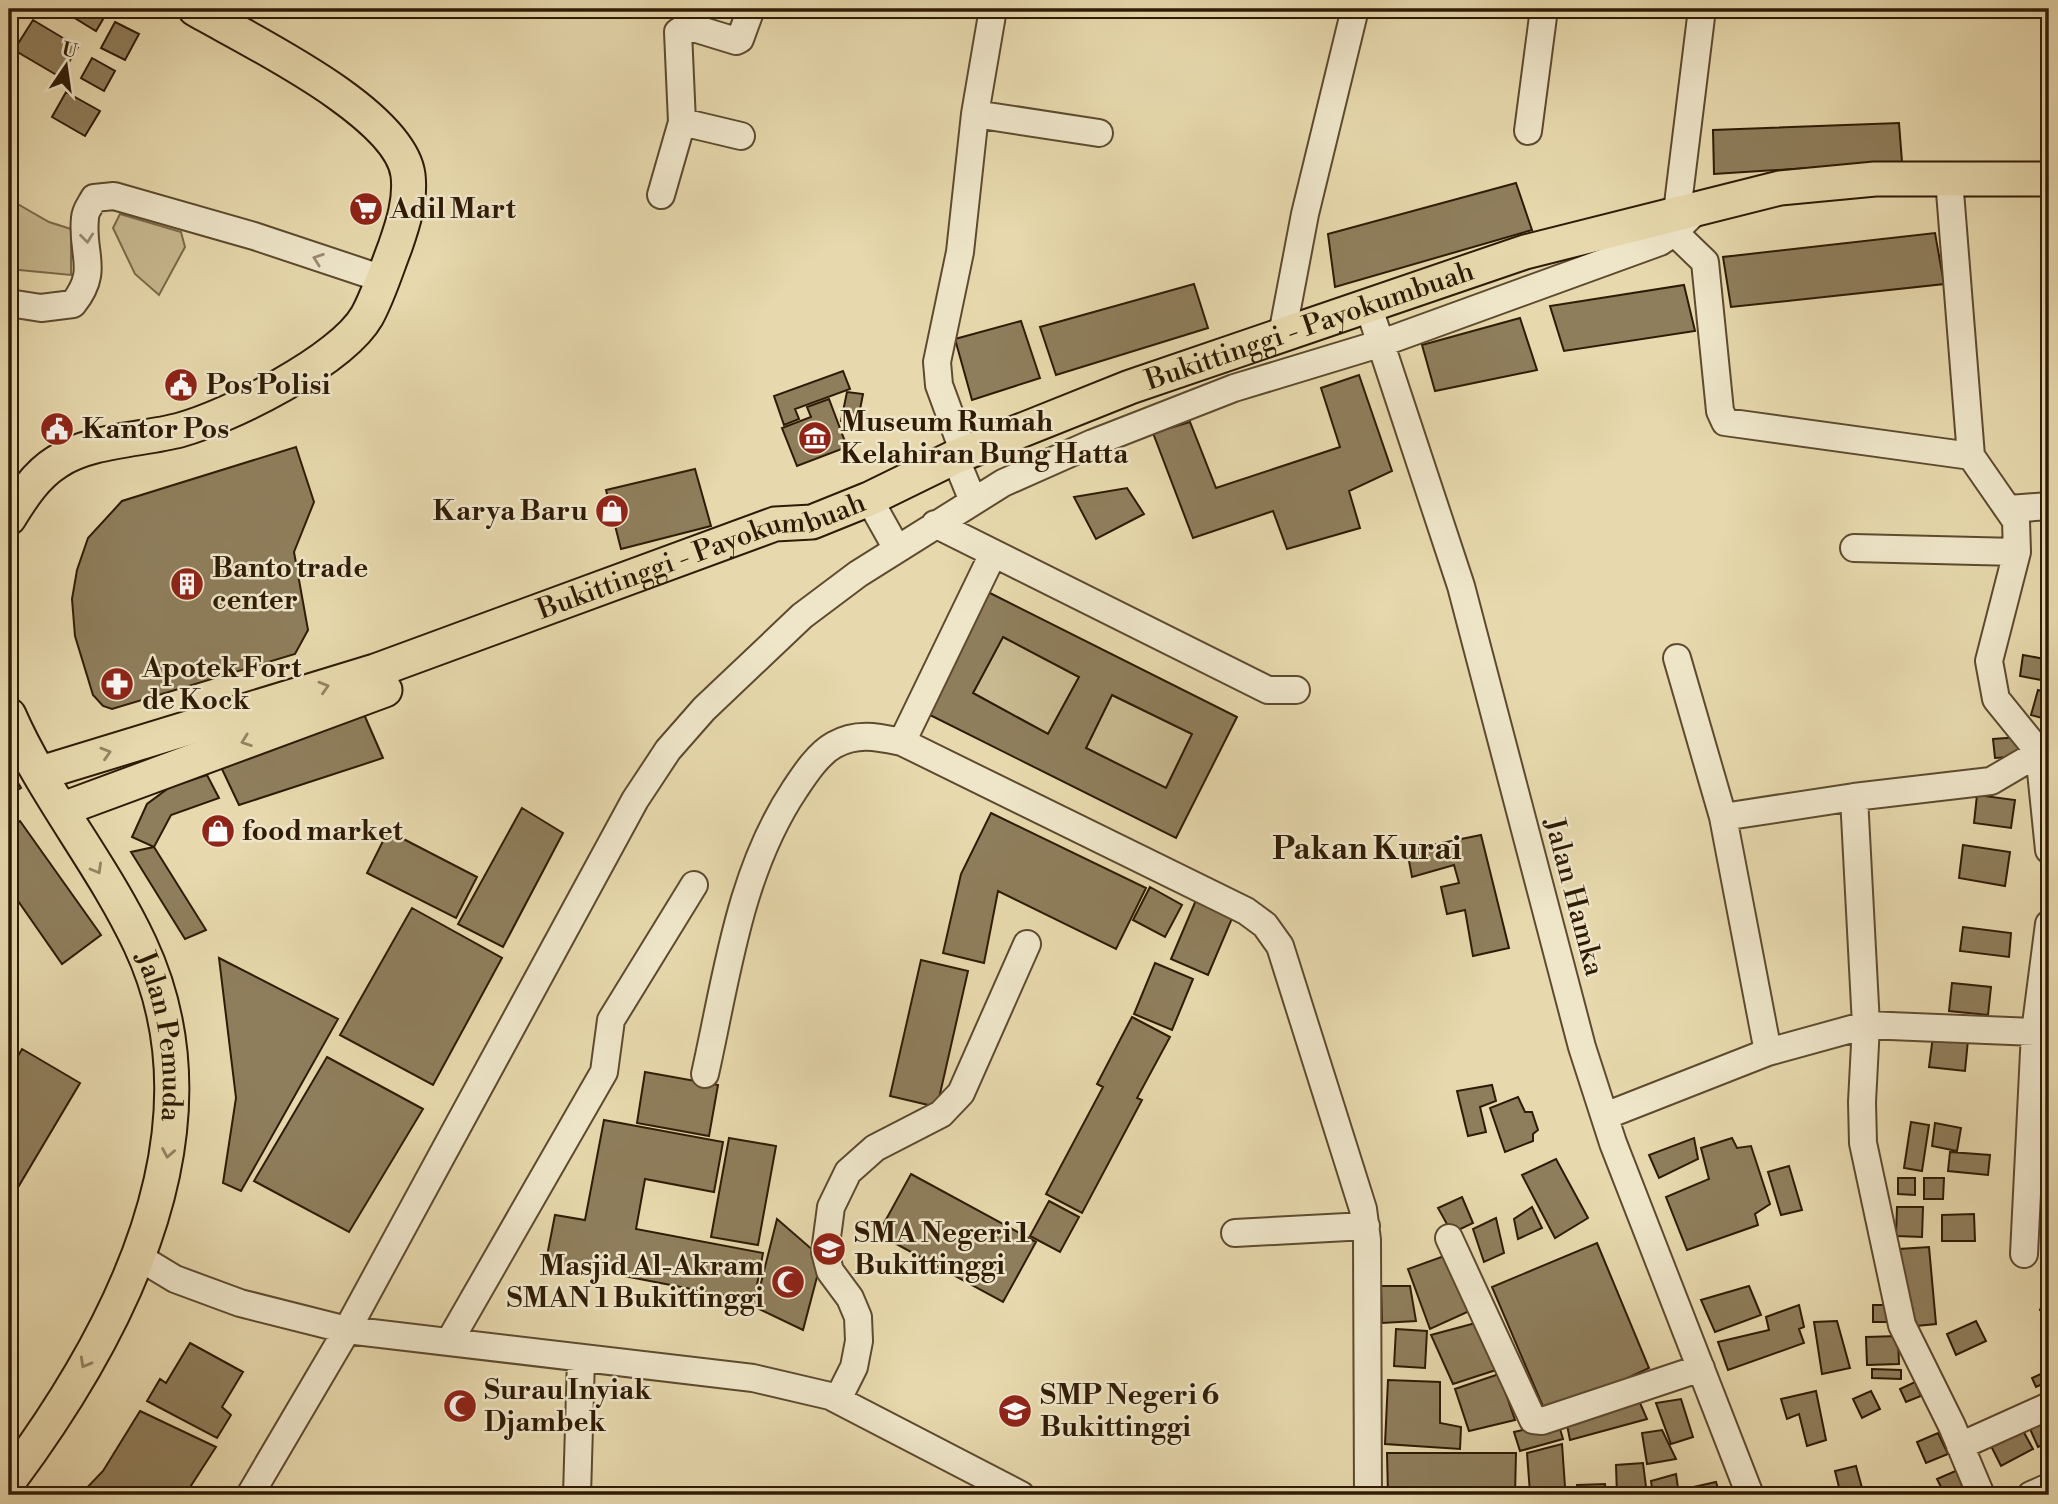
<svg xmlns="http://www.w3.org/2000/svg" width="2058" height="1504" font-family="'Libre Bodoni',serif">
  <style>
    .green { fill: #c8b990; stroke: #7c6a4a; stroke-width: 2 }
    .building { fill: #8f7e5c; stroke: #2f1b05; stroke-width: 2; fill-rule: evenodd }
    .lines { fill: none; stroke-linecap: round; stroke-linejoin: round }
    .minor-casing { stroke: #5d4a2f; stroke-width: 30 }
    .major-casing { stroke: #2f1b05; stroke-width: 37 }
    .minor { stroke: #efe6ca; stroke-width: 26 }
    .major { stroke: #e7d9ad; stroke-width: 33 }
    .oneway { stroke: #998b71 }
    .oneway2 { stroke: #948461 }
    .labels { text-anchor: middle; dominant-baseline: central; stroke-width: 5; stroke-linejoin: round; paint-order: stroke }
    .poi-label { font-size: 28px; font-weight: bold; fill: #2f1b05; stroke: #efe6ca; text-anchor: start }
    .street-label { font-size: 28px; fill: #2f1b05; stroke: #efe6ca }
    .quarter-label { font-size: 32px; font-weight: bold; fill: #2f1b05; stroke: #efe6ca }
  </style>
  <rect width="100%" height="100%" fill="#e7d9ad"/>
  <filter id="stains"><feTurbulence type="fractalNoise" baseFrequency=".00286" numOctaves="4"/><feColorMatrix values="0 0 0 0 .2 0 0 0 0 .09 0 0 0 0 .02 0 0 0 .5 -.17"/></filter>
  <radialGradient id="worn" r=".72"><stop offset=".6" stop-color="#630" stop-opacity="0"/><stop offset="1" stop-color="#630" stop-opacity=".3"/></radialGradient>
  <path class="green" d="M 9,199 L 49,222 L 71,229 L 71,275 L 9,269 Z
    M 120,214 L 181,232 L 185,247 L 159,295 L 135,274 L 113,228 Z
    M 1003,637 L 1079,677 L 1048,734 L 973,693 Z
    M 1112,695 L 1192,734 L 1166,788 L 1086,748 Z"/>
  <path class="building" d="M 60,9 L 109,9 L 96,31 Z
    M 33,20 L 78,47 L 60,77 L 14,50 Z
    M 115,22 L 139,34 L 125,60 L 101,48 Z
    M 92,58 L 115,71 L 104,91 L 81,78 Z
    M 66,92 L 100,111 L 85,136 L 52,117 Z
    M 1899,123 L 1902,162 L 1714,174 L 1713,130 Z
    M 1516,183 L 1532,230 L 1335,287 L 1328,234 Z
    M 1935,233 L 1944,284 L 1731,307 L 1723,257 Z
    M 1194,284 L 1208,328 L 1056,375 L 1040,327 Z
    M 1684,285 L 1695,331 L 1564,351 L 1550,306 Z
    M 1520,318 L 1537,370 L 1435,391 L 1422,345 Z
    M 1021,321 L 1040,378 L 972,400 L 955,339 Z
    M 843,371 L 850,389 L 795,409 L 799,419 L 784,425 L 774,396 Z
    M 1359,375 L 1392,471 L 1349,491 L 1360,528 L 1287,549 L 1273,511 L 1193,538 L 1153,433 L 1190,422 L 1216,488 L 1340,447 L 1321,388 Z
    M 847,392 L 863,394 L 857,425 L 841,421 Z
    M 829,399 L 847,447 L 797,466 L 782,428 L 811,417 L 807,407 Z
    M 296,447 L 314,502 L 294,552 L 308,630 L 295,654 L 112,709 L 103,706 L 93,695 L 75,636 L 72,599 L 77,570 L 88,538 L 122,501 Z
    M 695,469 L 711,526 L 621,549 L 606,490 Z
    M 1127,488 L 1144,514 L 1096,539 L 1074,497 Z
    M 984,590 L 1237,717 L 1176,838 L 922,711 ZM 1003,637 L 1079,677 L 1048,734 L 973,693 ZM 1112,695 L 1192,734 L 1166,788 L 1086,748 Z
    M 2023,655 L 2045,659 L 2041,680 L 2020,676 Z
    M 2038,690 L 2049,693 L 2049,720 L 2031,715 Z
    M 363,712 L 383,758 L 239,805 L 221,767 Z
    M 2021,737 L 2022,756 L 1995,758 L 1993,739 Z
    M 13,774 L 21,788 L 9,795 L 9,776 Z
    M 207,775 L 219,798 L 171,815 L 154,847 L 132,837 L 147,804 L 170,787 Z
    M 1977,795 L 2015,800 L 2011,828 L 1974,823 Z
    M 522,808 L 563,833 L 503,947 L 458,924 Z
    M 991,813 L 1146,888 L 1116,949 L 998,891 L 984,963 L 943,953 L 961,874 Z
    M 20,821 L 101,935 L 62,964 L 9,888 L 9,827 Z
    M 388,831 L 477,877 L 456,918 L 367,873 Z
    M 1481,835 L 1509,948 L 1473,956 L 1465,910 L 1447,914 L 1441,887 L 1459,883 L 1454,865 L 1412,877 L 1407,850 Z
    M 1963,845 L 2010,852 L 2005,886 L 1959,878 Z
    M 154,847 L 206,930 L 185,939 L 131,852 Z
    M 1150,887 L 1182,905 L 1165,937 L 1133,920 Z
    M 1196,900 L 1233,916 L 1208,975 L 1171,959 Z
    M 412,908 L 502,958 L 433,1085 L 340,1035 Z
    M 1963,927 L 2011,933 L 2009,957 L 1960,951 Z
    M 219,958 L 338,1019 L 241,1191 L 223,1183 L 236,1098 Z
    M 921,960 L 968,971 L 937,1107 L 890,1096 Z
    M 1155,963 L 1193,979 L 1172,1030 L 1134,1014 Z
    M 1952,983 L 1991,987 L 1988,1015 L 1949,1011 Z
    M 1132,1017 L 1170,1037 L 1137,1098 L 1142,1100 L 1082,1213 L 1046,1194 L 1103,1087 L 1097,1084 Z
    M 1933,1036 L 1968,1040 L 1965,1071 L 1929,1067 Z
    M 2048,1047 L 2049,1047 L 2049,1068 L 2043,1066 Z
    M 22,1049 L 80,1083 L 17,1189 L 9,1184 L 9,1067 L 11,1068 Z
    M 327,1057 L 423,1109 L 349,1232 L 254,1181 Z
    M 645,1072 L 718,1085 L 709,1136 L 637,1123 Z
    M 1492,1085 L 1496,1101 L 1480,1107 L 1486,1132 L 1468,1136 L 1457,1091 Z
    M 1518,1097 L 1525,1112 L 1532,1112 L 1538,1130 L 1533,1134 L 1533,1141 L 1505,1152 L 1490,1108 Z
    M 2049,1117 L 2049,1136 L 2046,1137 L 2043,1118 Z
    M 604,1120 L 723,1142 L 714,1192 L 645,1179 L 636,1229 L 763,1253 L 754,1301 L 546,1261 L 555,1215 L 585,1220 Z
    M 1911,1122 L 1929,1125 L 1922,1171 L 1904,1168 Z
    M 1935,1123 L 1961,1128 L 1957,1151 L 1932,1146 Z
    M 729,1138 L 776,1146 L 758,1245 L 711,1237 Z
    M 1694,1138 L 1698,1159 L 1659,1178 L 1649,1155 Z
    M 1732,1138 L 1737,1148 L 1751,1146 L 1770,1204 L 1755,1214 L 1758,1225 L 1687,1250 L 1666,1197 L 1709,1179 L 1701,1148 Z
    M 2046,1140 L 2049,1140 L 2049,1166 L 2043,1165 Z
    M 1950,1152 L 1990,1155 L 1988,1175 L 1948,1171 Z
    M 1556,1159 L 1588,1218 L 1555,1238 L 1522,1175 Z
    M 1789,1166 L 1802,1210 L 1781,1215 L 1768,1172 Z
    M 911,1174 L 1036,1242 L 1003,1302 L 878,1234 Z
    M 1898,1178 L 1915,1178 L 1915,1195 L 1898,1194 Z
    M 1924,1178 L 1944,1178 L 1943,1199 L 1924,1199 Z
    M 1462,1197 L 1473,1223 L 1452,1233 L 1438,1208 Z
    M 1049,1201 L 1079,1217 L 1060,1252 L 1030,1236 Z
    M 1532,1207 L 1542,1228 L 1518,1239 L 1514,1219 Z
    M 1897,1207 L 1923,1207 L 1922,1237 L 1896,1236 Z
    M 2040,1209 L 2049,1210 L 2049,1228 L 2040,1228 Z
    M 1974,1214 L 1975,1241 L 1942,1241 L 1942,1215 Z
    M 1496,1218 L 1504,1253 L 1484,1262 L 1473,1229 Z
    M 777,1219 L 822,1258 L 803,1330 L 755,1307 Z
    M 1597,1243 L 1649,1368 L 1547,1416 L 1492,1287 Z
    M 1929,1247 L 1936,1324 L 1906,1327 L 1899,1249 Z
    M 1447,1255 L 1476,1308 L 1430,1329 L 1408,1269 Z
    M 1381,1286 L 1410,1286 L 1416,1321 L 1382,1323 Z
    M 1749,1286 L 1761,1315 L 1715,1332 L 1701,1300 Z
    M 2043,1302 L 2049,1303 L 2049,1312 L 2040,1310 Z
    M 1799,1305 L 1804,1327 L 1799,1329 L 1804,1343 L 1728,1370 L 1718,1342 L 1769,1330 L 1766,1317 Z
    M 1873,1305 L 1888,1305 L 1888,1322 L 1873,1322 Z
    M 1483,1321 L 1499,1369 L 1453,1384 L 1431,1335 Z
    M 1837,1321 L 1850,1368 L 1822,1374 L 1814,1322 Z
    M 1976,1321 L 1986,1341 L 1956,1355 L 1947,1334 Z
    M 1396,1329 L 1427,1331 L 1425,1368 L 1394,1366 Z
    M 1898,1336 L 1899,1364 L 1867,1365 L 1866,1337 Z
    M 190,1343 L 243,1372 L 222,1407 L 231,1415 L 217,1438 L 147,1401 L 160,1379 L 166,1383 Z
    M 1872,1369 L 1901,1370 L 1901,1379 L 1872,1378 Z
    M 2049,1370 L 2049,1381 L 2036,1387 L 2032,1378 Z
    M 1499,1374 L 1515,1420 L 1469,1431 L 1455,1389 Z
    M 1388,1380 L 1440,1382 L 1440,1423 L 1461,1427 L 1460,1449 L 1385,1444 Z
    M 1915,1382 L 1921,1396 L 1906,1402 L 1900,1389 Z
    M 1816,1391 L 1826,1440 L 1807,1446 L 1799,1414 L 1787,1419 L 1781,1399 Z
    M 1871,1391 L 1880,1409 L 1862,1418 L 1853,1399 Z
    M 1637,1396 L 1647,1419 L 1570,1440 L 1566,1420 Z
    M 1681,1399 L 1693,1437 L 1671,1444 L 1656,1403 Z
    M 140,1411 L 216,1447 L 185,1495 L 80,1495 L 103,1471 Z
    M 2037,1418 L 2048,1443 L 2038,1447 L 2027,1422 Z
    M 1558,1422 L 1563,1439 L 1520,1451 L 1514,1432 Z
    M 2021,1427 L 2033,1449 L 2001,1466 L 1990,1444 Z
    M 1662,1430 L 1676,1459 L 1647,1464 L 1642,1433 Z
    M 1938,1433 L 1948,1454 L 1926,1463 L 1917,1442 Z
    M 1562,1444 L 1565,1487 L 1530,1493 L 1527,1453 Z
    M 1387,1453 L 1516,1453 L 1515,1495 L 1388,1495 Z
    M 1643,1463 L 1647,1495 L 1617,1495 L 1616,1465 Z
    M 1856,1466 L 1864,1495 L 1841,1495 L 1835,1471 Z
    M 1960,1469 L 1969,1489 L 1956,1495 L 1945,1495 L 1937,1479 Z
    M 1676,1474 L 1679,1495 L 1653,1495 L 1651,1481 Z
    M 1716,1482 L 1720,1495 L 1681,1495 L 1680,1490 Z
    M 1605,1484 L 1606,1495 L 1578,1495 L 1577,1485 Z"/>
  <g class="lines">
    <g class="minor-casing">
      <path id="minor" d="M 975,114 L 1099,133
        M 682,122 L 741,136
        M 1528,131 L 1544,9
        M 1949,179 L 1971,456 L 2016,521 L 2017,552 L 1989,661 L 1996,699 L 2039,752 L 2049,850
        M 661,195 L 682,122 L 678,32 L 687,26 L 736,41 L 740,39 L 751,9
        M 1677,212 L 1702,9
        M 1674,232 L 1705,262 L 1720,411 L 1725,422 L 1971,456
        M 9,303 L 41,308 L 73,304 C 100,270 81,255 85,218 C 85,211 91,204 94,198 L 114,196 L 254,236 L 383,279
        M 1368,305 L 1461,586 L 1582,1047 L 1613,1143 L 1750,1495
        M 1282,335 L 1305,214 L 1355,9
        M 964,453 L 939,385 L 937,362 L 960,252 L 975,114 L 993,9
        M 955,457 L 973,501
        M 869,499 L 897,549
        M 2009,509 L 2049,506
        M 935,524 L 1268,690 L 1296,690
        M 1854,548 L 2017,552
        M 1677,658 L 1723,817 L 1768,1052
        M 902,742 L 992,556
        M 1854,797 L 1866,1025 L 1862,1102 L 1863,1143 L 1902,1325 L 1952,1426 L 1981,1495
        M 1723,817 L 1854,797 L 1991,781 L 2049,747
        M 705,1074 C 727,976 739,873 795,789 C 805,774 818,754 834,745 C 857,732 878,737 902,742 L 1246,911 L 1265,925 L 1280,946 L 1363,1209 L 1367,1240 L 1368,1495
        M 1605,1116 L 1768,1052 L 1866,1025 L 2035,1032
        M 1235,1233 L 1366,1226
        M 1449,1238 L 1533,1420 L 1542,1421 L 1701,1368
        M 2024,1254 L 2035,1032 L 2049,924
        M 137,1256 L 175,1279 L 240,1303 L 347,1330 L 753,1378 L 830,1396 L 1021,1495
        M 449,1342 L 604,1072 L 611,1020 L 694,885
        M 838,1399 L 854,1367 L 859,1341 L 858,1317 L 850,1298 L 830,1271 L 825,1252 L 831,1207 L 848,1172 L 875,1148 L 941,1114 L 961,1093 L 1027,944
        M 1960,1446 L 2049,1406
        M 250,1495 L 347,1330 L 635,800 L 668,750 L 704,709 L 802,616 L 858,574 L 1003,483 L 1093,443 L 1234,388 L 1379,344 L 1660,242 L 1672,234 L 1700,207
        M 577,1495 L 581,1359
        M 2031,1495 L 2049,1487"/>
    </g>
    <g class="major-casing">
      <g id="major">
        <path d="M 9,518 C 22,497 36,475 57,462 C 89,440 143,440 180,430 C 230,416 341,361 367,316 C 379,294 386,270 395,247 C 403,224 411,200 408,175 C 400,112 247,39 195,9"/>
        <path id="s1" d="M 9,715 C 44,795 103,865 140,944 C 227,1130 120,1332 9,1481"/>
        <path id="s2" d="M 41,773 L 375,671 L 775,524 L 812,522 L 869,499 L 955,457 L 1130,387 L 1525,252 L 1780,188 L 1875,179 L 2049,179"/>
        <path d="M 63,809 L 385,690"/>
      </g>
    </g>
    <use href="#minor" class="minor"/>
    <use href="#major" class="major"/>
  </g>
  <defs><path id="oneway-chevron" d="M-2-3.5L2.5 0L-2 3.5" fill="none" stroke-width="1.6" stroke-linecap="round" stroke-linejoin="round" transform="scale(1.75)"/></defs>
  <g class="oneway">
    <use href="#oneway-chevron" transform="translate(87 238) rotate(84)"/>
    <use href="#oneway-chevron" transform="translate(318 259) rotate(-160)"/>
  </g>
  <g class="oneway2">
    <use href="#oneway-chevron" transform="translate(324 687) rotate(-17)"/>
    <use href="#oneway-chevron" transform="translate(246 741) rotate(160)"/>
    <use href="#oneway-chevron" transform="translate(106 753) rotate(-17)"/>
    <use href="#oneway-chevron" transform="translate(97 869) rotate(60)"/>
    <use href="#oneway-chevron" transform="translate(168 1153) rotate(100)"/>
    <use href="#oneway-chevron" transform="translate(85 1363) rotate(119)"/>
  </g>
  <defs>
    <g id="supermarket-disc" transform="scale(1.75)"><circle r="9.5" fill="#8f2418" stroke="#efe6ca"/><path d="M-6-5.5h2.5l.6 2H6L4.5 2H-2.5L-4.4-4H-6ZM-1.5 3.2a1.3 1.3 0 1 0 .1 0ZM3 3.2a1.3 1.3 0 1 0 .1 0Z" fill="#fff"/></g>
    <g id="civic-disc" transform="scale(1.75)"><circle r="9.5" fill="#8f2418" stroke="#efe6ca"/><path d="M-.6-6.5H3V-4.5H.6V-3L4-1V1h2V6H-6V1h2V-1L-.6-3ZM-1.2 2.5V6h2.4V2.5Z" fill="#fff"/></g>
    <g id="museum-disc" transform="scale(1.75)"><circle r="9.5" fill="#8f2418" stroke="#efe6ca"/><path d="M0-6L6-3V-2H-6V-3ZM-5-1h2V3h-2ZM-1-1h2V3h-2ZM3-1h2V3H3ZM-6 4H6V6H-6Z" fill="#fff"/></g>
    <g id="shop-disc" transform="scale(1.75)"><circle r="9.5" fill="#8f2418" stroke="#efe6ca"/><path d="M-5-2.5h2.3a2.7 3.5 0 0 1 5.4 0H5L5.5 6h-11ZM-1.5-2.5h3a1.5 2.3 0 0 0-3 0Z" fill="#fff"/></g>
    <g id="building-disc" transform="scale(1.75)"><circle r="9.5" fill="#8f2418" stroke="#efe6ca"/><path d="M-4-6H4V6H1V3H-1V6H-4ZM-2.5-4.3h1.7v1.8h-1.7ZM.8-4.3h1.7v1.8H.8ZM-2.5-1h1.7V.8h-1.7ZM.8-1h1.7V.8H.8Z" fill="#fff"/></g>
    <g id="pharmacy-disc" transform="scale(1.75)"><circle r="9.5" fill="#8f2418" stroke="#efe6ca"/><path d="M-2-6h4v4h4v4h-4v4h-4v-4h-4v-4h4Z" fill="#fff"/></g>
    <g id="school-disc" transform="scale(1.75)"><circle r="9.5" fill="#8f2418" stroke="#efe6ca"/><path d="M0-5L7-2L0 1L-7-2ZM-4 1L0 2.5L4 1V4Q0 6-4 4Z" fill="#fff"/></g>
    <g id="mosque-disc" transform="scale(1.75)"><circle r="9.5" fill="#8f2418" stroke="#efe6ca"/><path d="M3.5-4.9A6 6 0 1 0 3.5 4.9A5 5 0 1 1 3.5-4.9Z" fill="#fff"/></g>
  </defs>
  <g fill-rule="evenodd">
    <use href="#supermarket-disc" x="366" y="209"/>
    <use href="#civic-disc" x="181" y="385"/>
    <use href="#civic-disc" x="57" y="429"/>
    <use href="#museum-disc" x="815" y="438"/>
    <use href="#shop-disc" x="612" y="511"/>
    <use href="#building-disc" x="187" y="584"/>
    <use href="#pharmacy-disc" x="117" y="684"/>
    <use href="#shop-disc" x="218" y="831"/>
    <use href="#school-disc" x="829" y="1249"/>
    <use href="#mosque-disc" x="788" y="1282"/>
    <use href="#mosque-disc" x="460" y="1406"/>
    <use href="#school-disc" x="1015" y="1411"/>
  </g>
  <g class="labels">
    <g class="poi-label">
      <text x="390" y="209">Adil Mart</text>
      <text x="206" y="385">Pos Polisi</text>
      <text x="840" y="422">Museum Rumah<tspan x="840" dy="32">Kelahiran Bung Hatta</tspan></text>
      <text x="82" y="429">Kantor Pos</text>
      <text x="588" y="511" text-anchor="end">Karya Baru</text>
      <text x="212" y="568">Banto trade<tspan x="212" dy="32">center</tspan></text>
      <text x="142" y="668">Apotek Fort<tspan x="142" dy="32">de Kock</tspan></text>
      <text x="242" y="831">food market</text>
      <text x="854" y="1233">SMA Negeri 1<tspan x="854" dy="32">Bukittinggi</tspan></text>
      <text x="764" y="1266" text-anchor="end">Masjid Al-Akram<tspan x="764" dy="32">SMAN 1 Bukittinggi</tspan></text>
      <text x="484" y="1390">Surau Inyiak<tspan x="484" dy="32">Djambek</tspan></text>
      <text x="1040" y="1395">SMP Negeri 6<tspan x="1040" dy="32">Bukittinggi</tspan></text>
    </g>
    <g class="street-label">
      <text stroke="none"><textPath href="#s2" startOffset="1348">Bukittinggi - Payokumbuah</textPath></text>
      <text stroke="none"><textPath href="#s2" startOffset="696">Bukittinggi - Payokumbuah</textPath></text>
      <text transform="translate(1574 897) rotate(75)">Jalan Hamka</text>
      <text stroke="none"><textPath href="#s1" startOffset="360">Jalan Pemuda</textPath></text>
    </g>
    <g class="quarter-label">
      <text x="1367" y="849">Pakan Kurai</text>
    </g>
  </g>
  <rect width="2058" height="1504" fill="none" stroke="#e7d9ad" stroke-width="35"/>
  <rect x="10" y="10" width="2037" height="1483" fill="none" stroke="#2f1b05" stroke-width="3.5"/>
  <rect x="18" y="18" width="2023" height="1469" fill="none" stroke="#2f1b05" stroke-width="2"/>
  <g transform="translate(66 66) rotate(13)" stroke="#efe6ca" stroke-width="5" paint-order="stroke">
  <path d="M0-5L12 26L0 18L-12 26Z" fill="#2f1b05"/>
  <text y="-10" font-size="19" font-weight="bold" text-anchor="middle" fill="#2f1b05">U</text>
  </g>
  <rect width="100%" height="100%" filter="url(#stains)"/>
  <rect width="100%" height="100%" fill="url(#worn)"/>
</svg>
